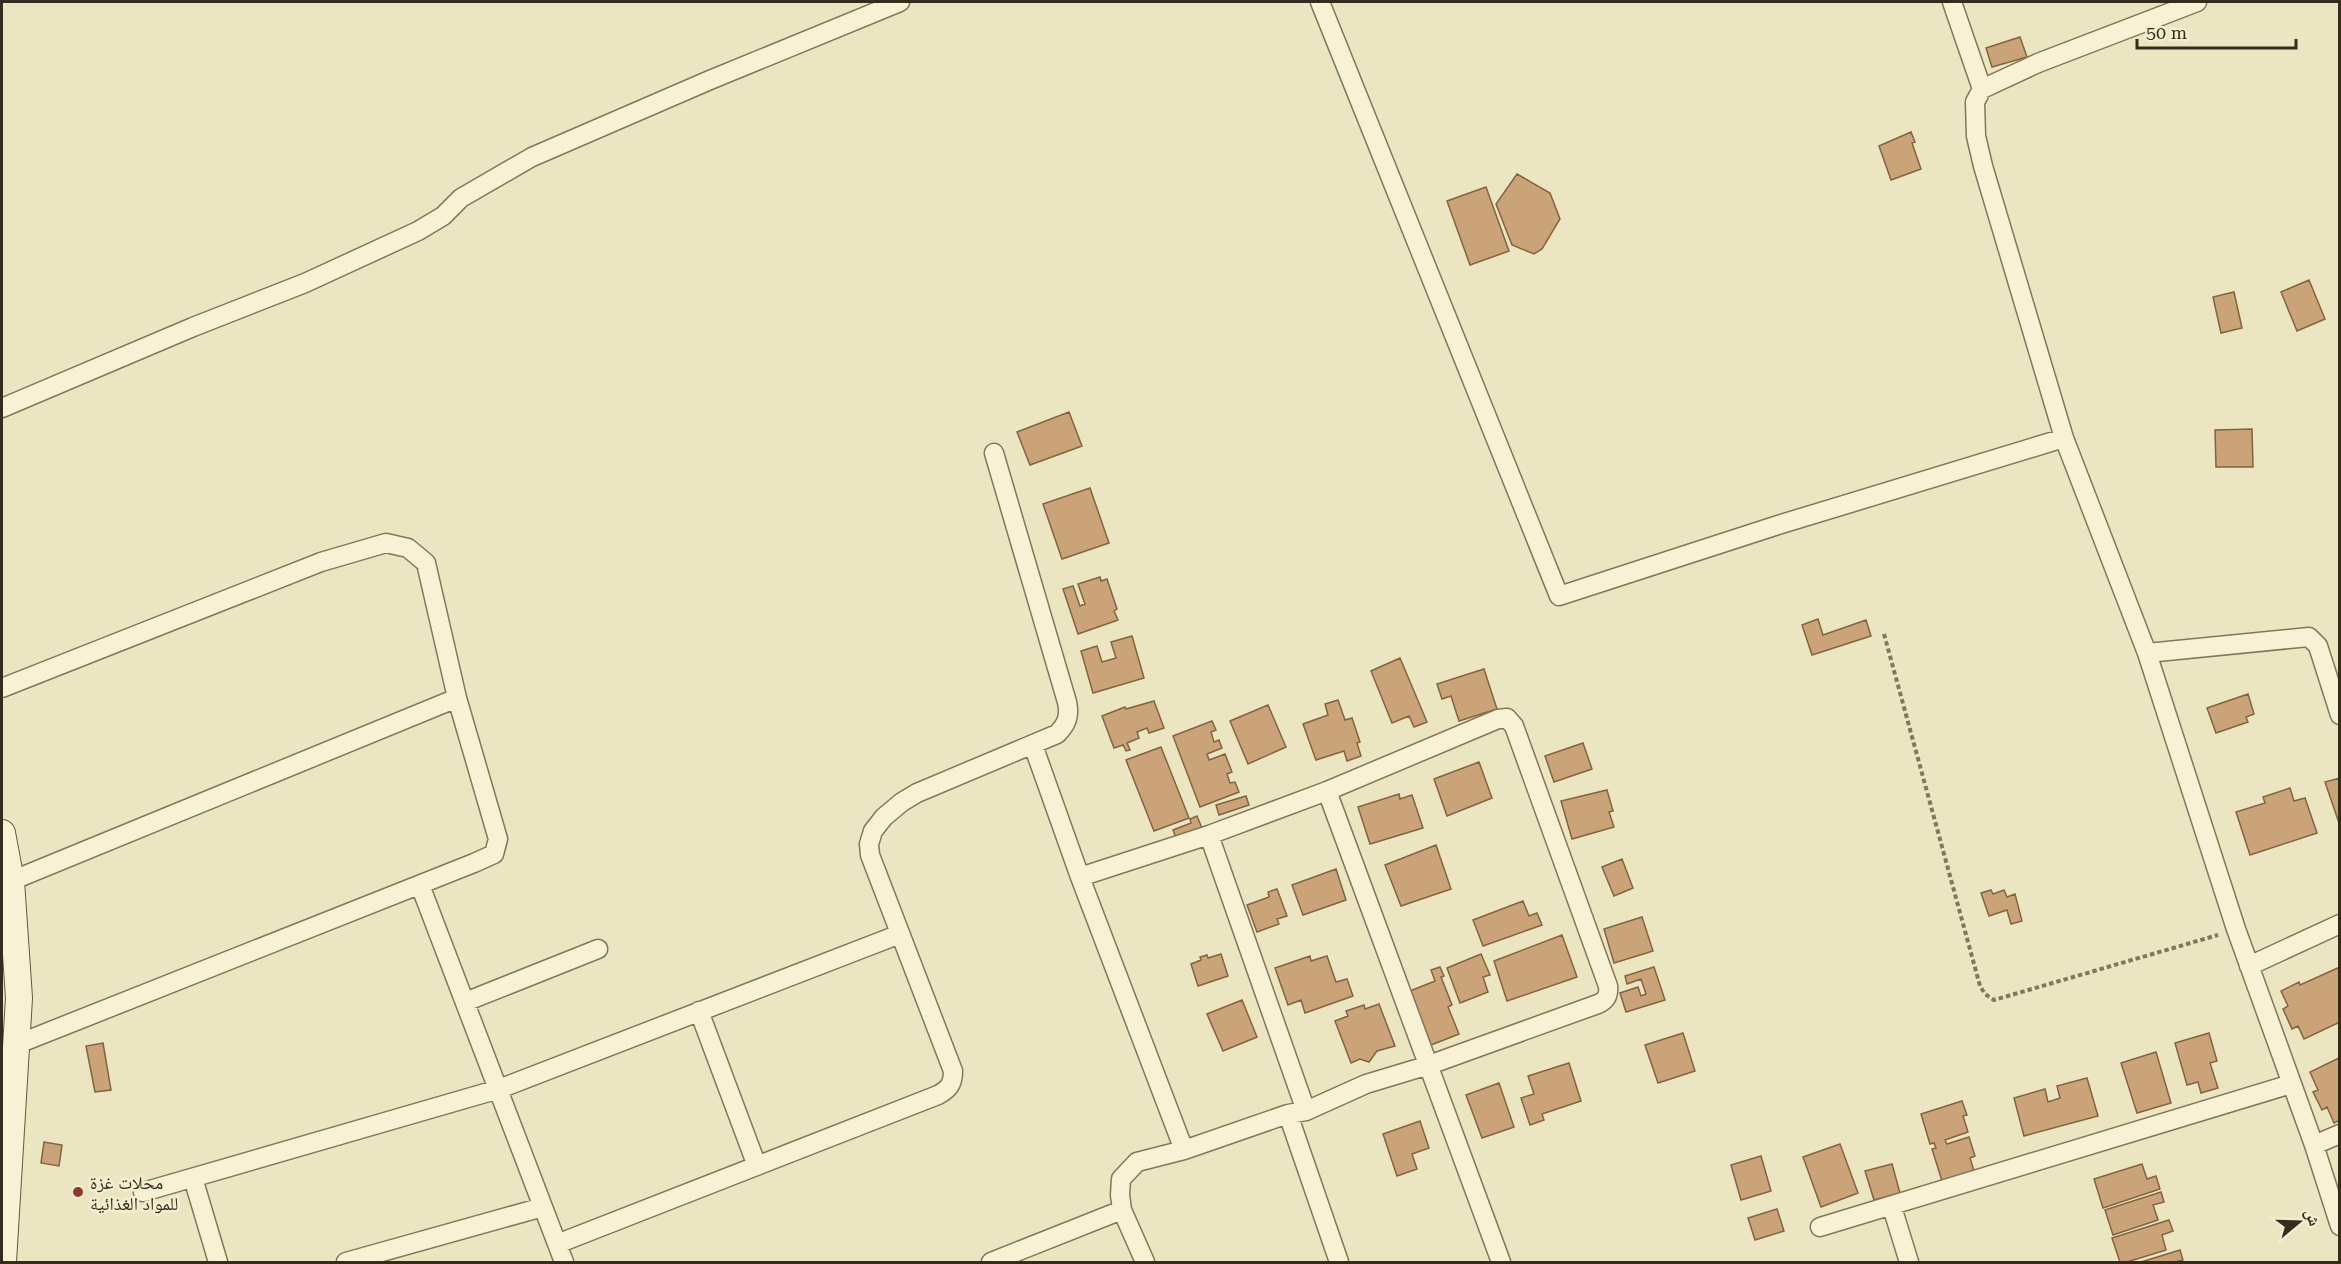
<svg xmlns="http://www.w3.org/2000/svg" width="2341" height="1264" font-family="'Roboto Serif','Noto Naskh Arabic',serif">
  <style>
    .building { fill: #caa478; stroke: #836340; stroke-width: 1.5 }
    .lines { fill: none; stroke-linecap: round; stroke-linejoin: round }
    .minor-casing { stroke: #857659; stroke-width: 21 }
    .secondary-casing { stroke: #67573c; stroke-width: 28 }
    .path { stroke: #857659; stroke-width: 4; stroke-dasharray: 4.5 3; stroke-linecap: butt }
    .minor { stroke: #f8f1d4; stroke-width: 18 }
    .secondary { stroke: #f8f1d4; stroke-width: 26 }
    .poi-dot { fill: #92372b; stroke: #f4eed0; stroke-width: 2 }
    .labels { text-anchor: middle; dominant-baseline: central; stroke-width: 5; stroke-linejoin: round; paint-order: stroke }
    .poi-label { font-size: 18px; fill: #352c1d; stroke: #f4eed0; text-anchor: start }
  </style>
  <rect width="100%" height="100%" fill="#ece5c1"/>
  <path class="building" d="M 2020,37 L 2027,57 L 1992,67 L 1986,48 Z
    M 1911,132 L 1915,142 L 1912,143 L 1921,169 L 1891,180 L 1879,146 Z
    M 1517,174 L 1550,193 L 1560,219 L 1542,249 L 1534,254 L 1512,245 L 1496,204 Z
    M 1486,187 L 1509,251 L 1470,265 L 1447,201 Z
    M 2309,280 L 2325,319 L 2297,331 L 2281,292 Z
    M 2234,292 L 2242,328 L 2221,333 L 2213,297 Z
    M 1069,412 L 1082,446 L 1030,465 L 1017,432 Z
    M 2252,429 L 2253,467 L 2216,467 L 2215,430 Z
    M 1090,488 L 1109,543 L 1062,559 L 1043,504 Z
    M 1100,577 L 1101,581 L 1107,579 L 1117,609 L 1114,611 L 1118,620 L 1078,634 L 1063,589 L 1073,586 L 1080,606 L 1085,604 L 1078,584 Z
    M 1818,619 L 1823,635 L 1866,620 L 1871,636 L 1812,655 L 1802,625 Z
    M 1132,636 L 1144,678 L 1093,693 L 1081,651 L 1097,646 L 1102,662 L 1116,658 L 1111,642 Z
    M 1400,658 L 1427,722 L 1414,727 L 1409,716 L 1392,723 L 1371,671 Z
    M 1484,669 L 1497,709 L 1459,721 L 1451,696 L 1442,699 L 1437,684 Z
    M 2248,694 L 2254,714 L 2246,717 L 2248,722 L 2216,733 L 2207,708 Z
    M 1338,700 L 1345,720 L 1352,718 L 1360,742 L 1357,743 L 1361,756 L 1347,761 L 1344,751 L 1316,760 L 1303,724 L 1328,715 L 1325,704 Z
    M 1154,701 L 1164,728 L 1149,733 L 1147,728 L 1137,732 L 1139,738 L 1127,743 L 1130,750 L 1126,751 L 1123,745 L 1114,748 L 1102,716 L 1125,707 L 1126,709 Z
    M 1268,705 L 1286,747 L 1248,764 L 1230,721 Z
    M 1212,721 L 1216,730 L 1211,732 L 1214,742 L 1219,740 L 1222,748 L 1207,754 L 1209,760 L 1225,754 L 1232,772 L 1227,774 L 1230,783 L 1235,782 L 1239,792 L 1200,807 L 1173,736 Z
    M 1583,743 L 1592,769 L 1554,782 L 1545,756 Z
    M 1161,747 L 1189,818 L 1154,831 L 1126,760 Z
    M 1479,762 L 1492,798 L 1447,816 L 1434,779 Z
    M 2340,778 L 2340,823 L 2339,823 L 2325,782 Z
    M 2290,788 L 2294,801 L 2305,798 L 2317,833 L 2250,855 L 2236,812 L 2265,803 L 2263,797 Z
    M 1607,790 L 1613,811 L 1609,812 L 1614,827 L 1572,839 L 1561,801 Z
    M 1399,794 L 1400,799 L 1412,795 L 1423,828 L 1370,844 L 1358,807 Z
    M 1246,796 L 1249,805 L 1219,815 L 1216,805 Z
    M 1197,816 L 1202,828 L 1176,838 L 1173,830 L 1191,823 L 1190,819 Z
    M 1436,845 L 1451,889 L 1401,906 L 1385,865 Z
    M 1622,859 L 1633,888 L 1614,896 L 1602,867 Z
    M 1336,869 L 1346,900 L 1303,915 L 1292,885 Z
    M 1277,889 L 1287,916 L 1277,919 L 1279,924 L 1257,932 L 1247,905 L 1269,897 L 1268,892 Z
    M 1991,890 L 1993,894 L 2004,890 L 2007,897 L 2015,894 L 2022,921 L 2011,924 L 2007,910 L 1989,916 L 1981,893 Z
    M 1523,901 L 1529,916 L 1537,913 L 1542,925 L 1483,946 L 1473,920 Z
    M 1642,917 L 1653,951 L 1614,963 L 1604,929 Z
    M 1562,935 L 1577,977 L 1507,1001 L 1494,961 Z
    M 1221,954 L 1228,976 L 1198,986 L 1191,964 L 1201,960 L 1200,957 L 1207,955 L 1208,958 Z
    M 1481,954 L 1490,975 L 1483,977 L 1488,992 L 1460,1003 L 1447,968 Z
    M 1310,956 L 1311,961 L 1327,956 L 1336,982 L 1347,979 L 1353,996 L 1305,1013 L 1301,1000 L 1288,1005 L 1275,968 Z
    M 1440,967 L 1444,976 L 1441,977 L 1452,1005 L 1448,1007 L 1459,1034 L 1431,1045 L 1410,991 L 1435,981 L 1431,970 Z
    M 1654,967 L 1665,1000 L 1626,1012 L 1620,993 L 1638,987 L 1641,996 L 1646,994 L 1641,979 L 1627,984 L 1625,976 Z
    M 2340,967 L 2340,1022 L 2304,1039 L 2298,1026 L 2292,1029 L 2283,1009 L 2288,1006 L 2281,991 L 2299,982 L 2300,985 Z
    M 1242,1000 L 1257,1037 L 1223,1051 L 1207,1014 Z
    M 1379,1004 L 1395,1046 L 1377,1051 L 1369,1062 L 1360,1059 L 1351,1063 L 1335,1021 L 1348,1016 L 1346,1011 L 1364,1005 L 1365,1009 Z
    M 1683,1033 L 1695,1071 L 1658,1083 L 1645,1045 Z
    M 2209,1033 L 2217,1061 L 2210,1063 L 2218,1088 L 2201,1093 L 2198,1082 L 2187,1085 L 2175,1043 Z
    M 103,1043 L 111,1090 L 95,1092 L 86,1046 Z
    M 2156,1052 L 2171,1103 L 2137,1113 L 2121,1063 Z
    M 2339,1058 L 2340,1120 L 2334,1123 L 2327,1107 L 2322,1110 L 2313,1092 L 2318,1090 L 2310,1072 Z
    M 1569,1063 L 1581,1101 L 1542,1114 L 1544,1120 L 1530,1125 L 1521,1098 L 1534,1094 L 1528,1076 Z
    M 2087,1078 L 2098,1116 L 2024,1136 L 2014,1098 L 2045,1089 L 2048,1102 L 2060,1098 L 2057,1086 Z
    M 1499,1083 L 1514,1127 L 1482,1138 L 1466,1095 Z
    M 1962,1101 L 1967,1115 L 1963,1116 L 1968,1132 L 1945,1140 L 1947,1144 L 1969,1137 L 1975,1156 L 1970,1158 L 1974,1171 L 1942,1181 L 1932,1149 L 1936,1148 L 1934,1143 L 1930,1144 L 1921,1114 Z
    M 1420,1121 L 1429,1148 L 1412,1154 L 1417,1169 L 1397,1176 L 1383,1134 Z
    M 44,1142 L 62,1145 L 59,1166 L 41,1163 Z
    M 1840,1144 L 1858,1193 L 1821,1207 L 1803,1157 Z
    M 1761,1156 L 1771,1191 L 1741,1200 L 1731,1165 Z
    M 1892,1164 L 1900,1193 L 1874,1200 L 1865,1171 Z
    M 2142,1164 L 2147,1179 L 2156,1176 L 2160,1189 L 2103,1208 L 2094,1179 Z
    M 2161,1192 L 2164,1202 L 2153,1205 L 2158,1220 L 2113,1235 L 2105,1210 Z
    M 1777,1209 L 1784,1231 L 1755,1240 L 1748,1218 Z
    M 2169,1220 L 2173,1231 L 2162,1235 L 2166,1250 L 2127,1262 L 2120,1262 L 2112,1238 Z
    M 2180,1250 L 2183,1260 L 2175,1262 L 2141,1262 Z"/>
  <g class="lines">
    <g class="minor-casing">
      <path id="minor" d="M 1320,2 L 1559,596 L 1778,525 L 2064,438
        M 1952,2 L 1982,89
        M 2197,2 L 2038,63 L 1982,89 L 1975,102 L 1976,136 L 1983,166 L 2064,438 L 2147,653 L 2236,929 L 2314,1145 L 2340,1226
        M 2,408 L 193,327 L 305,283 L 418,231 L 443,216 L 461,198 L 532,157 L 710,80 L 900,2
        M 2147,653 L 2309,637 L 2318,646 L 2340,715
        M 2,688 L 321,562 L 386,543 L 408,548 L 426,563 L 457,698 L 498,839 L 494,854 L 474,863 L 18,1044
        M 1033,745 L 1080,877 L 1184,1150
        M 1327,791 L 1501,1262
        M 1209,835 L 1306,1111
        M 1080,877 L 1209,835 L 1327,791 L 1498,719 L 1507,718 L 1514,726 L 1608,986 C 1609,995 1607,1000 1598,1004 L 1429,1065 L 1366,1084 L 1306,1111 L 1288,1114 L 1184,1150 L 1137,1162 L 1121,1179 L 1120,1195 L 1122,1210 L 1145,1262
        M 11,881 L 457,698
        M 420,885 L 564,1262
        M 2249,966 L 2340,924
        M 465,1002 L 598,949
        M 699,1011 L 757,1166
        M 1288,1114 L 1339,1262
        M 2314,1145 L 2340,1134
        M 193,1178 L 218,1262
        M 143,1192 L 499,1089 L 900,934
        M 1892,1207 L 1909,1262
        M 1820,1227 L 2291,1084
        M 557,1244 L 938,1095 C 949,1089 953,1084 953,1071 L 870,855 L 869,844 L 873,831 L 884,817 L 902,802 L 917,793 L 1057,734 C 1067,724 1070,716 1067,702 L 994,453
        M 346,1262 L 543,1207
        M 991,1262 L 1122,1210"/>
    </g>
    <g class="secondary-casing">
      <path id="secondary" d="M 2,833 L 11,881 L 19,998 L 3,1262"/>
    </g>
    <path class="path" d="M 1884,634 L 1980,986 L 1985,994 L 1994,1000 L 2218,935"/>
    <use href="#minor" class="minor"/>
    <use href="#secondary" class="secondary"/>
  </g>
  <circle class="poi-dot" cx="78" cy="1192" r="6"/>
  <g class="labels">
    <g class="poi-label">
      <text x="90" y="1182">محلات غزة<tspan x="90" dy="21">للمواد الغذائية</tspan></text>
    </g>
  </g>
  <rect width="2341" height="1264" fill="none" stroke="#352c1d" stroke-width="6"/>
  <g transform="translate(2299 1222) rotate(71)" stroke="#f4eed0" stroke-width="4.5" paint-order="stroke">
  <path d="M0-4.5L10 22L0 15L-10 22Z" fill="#352c1d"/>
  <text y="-9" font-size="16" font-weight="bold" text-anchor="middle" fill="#352c1d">ش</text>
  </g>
  <path d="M2137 39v9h159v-9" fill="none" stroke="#352c1d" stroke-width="3"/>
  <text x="2146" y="39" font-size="18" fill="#352c1d" stroke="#f4eed0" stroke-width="4.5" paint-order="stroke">50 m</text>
</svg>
